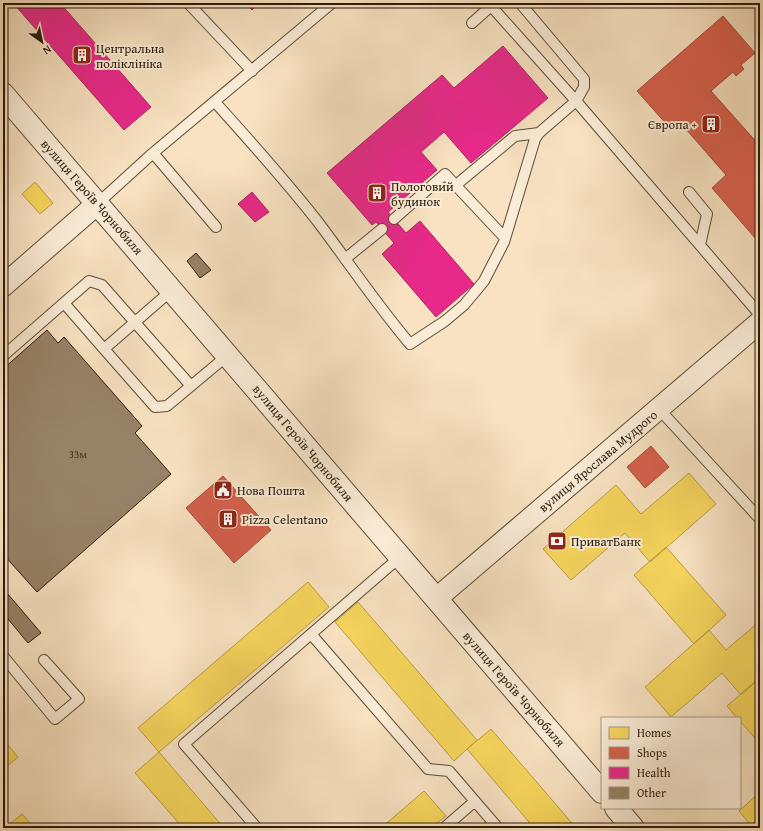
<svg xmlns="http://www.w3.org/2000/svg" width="763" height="831" font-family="'Gentium Book Plus',serif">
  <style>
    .homes { fill: #f6d55c; stroke: #b99d42 }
    .shops { fill: #d6604d; stroke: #a34b38 }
    .health { fill: #e7298a; stroke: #af2462 }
    .building { fill: #968267; stroke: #2b1906 }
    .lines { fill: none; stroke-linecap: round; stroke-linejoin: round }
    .service-casing { stroke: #5e4b35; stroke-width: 12 }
    .minor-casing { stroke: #5e4b35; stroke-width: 23 }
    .tertiary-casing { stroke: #5e4b35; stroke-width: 24 }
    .service { stroke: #faecd7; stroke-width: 10 }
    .minor { stroke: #faecd7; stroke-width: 21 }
    .tertiary { stroke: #faecd7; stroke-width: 22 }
    .labels { text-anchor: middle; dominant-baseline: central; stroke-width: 4; stroke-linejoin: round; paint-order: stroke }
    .number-label { font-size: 11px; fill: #46331e }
    .poi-label { font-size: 13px; fill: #2b1906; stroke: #faecd7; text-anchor: start }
    .street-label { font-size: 13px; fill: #2b1906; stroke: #faecd7 }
  </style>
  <rect width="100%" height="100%" fill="#f8e2c1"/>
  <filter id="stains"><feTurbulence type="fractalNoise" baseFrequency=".005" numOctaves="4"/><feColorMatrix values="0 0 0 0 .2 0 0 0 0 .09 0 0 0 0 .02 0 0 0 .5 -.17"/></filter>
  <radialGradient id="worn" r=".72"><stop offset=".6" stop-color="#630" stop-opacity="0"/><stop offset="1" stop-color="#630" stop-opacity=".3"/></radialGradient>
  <path class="homes" d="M 35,182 L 53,203 L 40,214 L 22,194 Z
    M 689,473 L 716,504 L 650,562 L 625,533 L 571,580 L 543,549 L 616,485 L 641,514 Z
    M 666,547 L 726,615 L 694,644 L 634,575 Z
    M 308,582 L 329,607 L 159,752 L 138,728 Z
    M 358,602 L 477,740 L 454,761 L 335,622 Z
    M 760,621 L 760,678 L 741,695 L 722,673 L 671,717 L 645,687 L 709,630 L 726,650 Z
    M 757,680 L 760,684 L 760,744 L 740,721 L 740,718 L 737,718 L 727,706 Z
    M 491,729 L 547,794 L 576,828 L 534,828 L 467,749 Z
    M 3,739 L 18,757 L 3,770 Z
    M 159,752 L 224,828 L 183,828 L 135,773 Z
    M 424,791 L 446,816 L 431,828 L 381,828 Z
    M 760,792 L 760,828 L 753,828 L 739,811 Z
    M 22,814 L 34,828 L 5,828 Z"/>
  <path class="shops" d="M 723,16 L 755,53 L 741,65 L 744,69 L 736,76 L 733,72 L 711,91 L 760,146 L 760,233 L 755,238 L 712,188 L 726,175 L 678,120 L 669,127 L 637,91 Z
    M 651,446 L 669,467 L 645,488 L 627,467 Z
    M 223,476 L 271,530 L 234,563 L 186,508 Z"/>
  <path class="health" d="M 13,3 L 60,3 L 151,107 L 124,130 Z
    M 246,3 L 259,3 L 252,10 Z
    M 503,46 L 548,98 L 471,163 L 444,132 L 421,152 L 437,170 L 388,212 L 406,233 L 420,221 L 474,284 L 436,317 L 382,254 L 394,243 L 376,222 L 372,225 L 327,173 L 442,75 L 454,88 Z
    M 252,192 L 269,212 L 255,222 L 238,204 Z"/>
  <path class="building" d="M 196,253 L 211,270 L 200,278 L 187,261 Z
    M 47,330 L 58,343 L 64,337 L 142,426 L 135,433 L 171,474 L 37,592 L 3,554 L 3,369 Z
    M 7,593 L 41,633 L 28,643 L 3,613 L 3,597 Z"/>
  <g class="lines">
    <g class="service-casing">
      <path id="service" d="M 188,3 L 252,71
        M 472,23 L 491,6 L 576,101 L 584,87 L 584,79 L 520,3
        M 215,102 C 250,141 286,181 318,222 C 349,263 377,305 410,344 L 445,321 L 464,305 L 484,281 L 504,242 L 535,139 L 539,133 L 576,101 L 760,315
        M 153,153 L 216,227
        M 456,185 L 515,136 L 539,133
        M 689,192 L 707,214 L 700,245
        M 97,204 L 153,153 L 332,3
        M 394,219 L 445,174 L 505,238
        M 345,259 L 382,229
        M 172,290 L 104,349 L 155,407 L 167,406 L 228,355
        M 64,303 L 104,349
        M 3,356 L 89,281 L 102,285 L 191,386
        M 659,409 L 760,519
        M 311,634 L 400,557
        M 3,656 L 55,719 L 79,699 L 44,660
        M 257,828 L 184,744 L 311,634 L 428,769 L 449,771 L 498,828
        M 444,828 L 475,801"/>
    </g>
    <g class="minor-casing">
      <path id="minor" d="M 3,286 L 97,204
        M 436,599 L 760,322"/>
    </g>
    <g class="tertiary-casing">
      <path id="tertiary" d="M 3,94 L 602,792
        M 616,808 L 633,828"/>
    </g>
    <use href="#service" class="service"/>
    <use href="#minor" class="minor"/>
    <use href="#tertiary" class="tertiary"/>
  </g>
  <defs>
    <g id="building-square" transform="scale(1)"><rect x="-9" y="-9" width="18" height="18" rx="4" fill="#8f2418" stroke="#faecd7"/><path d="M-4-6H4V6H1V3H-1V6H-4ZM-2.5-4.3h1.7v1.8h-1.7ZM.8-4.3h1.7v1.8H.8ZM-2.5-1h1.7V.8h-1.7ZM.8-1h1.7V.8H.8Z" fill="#fff"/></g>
    <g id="civic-square" transform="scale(1)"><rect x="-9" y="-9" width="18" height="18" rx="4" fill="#8f2418" stroke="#faecd7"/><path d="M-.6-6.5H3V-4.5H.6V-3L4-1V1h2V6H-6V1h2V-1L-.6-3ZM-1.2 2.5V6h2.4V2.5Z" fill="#fff"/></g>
    <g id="bank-square" transform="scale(1)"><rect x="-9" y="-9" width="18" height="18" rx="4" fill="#8f2418" stroke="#faecd7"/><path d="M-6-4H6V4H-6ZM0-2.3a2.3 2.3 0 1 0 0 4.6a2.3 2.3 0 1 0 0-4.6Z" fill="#fff"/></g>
  </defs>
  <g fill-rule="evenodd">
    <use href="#building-square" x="82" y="55"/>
    <use href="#building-square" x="711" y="124"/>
    <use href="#building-square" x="377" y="193"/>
    <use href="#civic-square" x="223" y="490"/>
    <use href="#building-square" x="228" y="519"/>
    <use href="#bank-square" x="557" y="541"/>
  </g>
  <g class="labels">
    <g class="number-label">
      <text x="78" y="454">33м</text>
    </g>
    <g class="poi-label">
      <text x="96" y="48">Центральна<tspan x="96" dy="15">поліклініка</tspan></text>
      <text x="697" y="124" text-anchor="end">Європа +</text>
      <text x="391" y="186">Пологовий<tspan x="391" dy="15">будинок</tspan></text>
      <text x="237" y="490">Нова Пошта</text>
      <text x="242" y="519">Pizza Celentano</text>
      <text x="571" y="541">ПриватБанк</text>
    </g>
    <g class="street-label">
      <text transform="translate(92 197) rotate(49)">вулиця Героїв Чорнобиля</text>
      <text transform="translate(303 443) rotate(50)">вулиця Героїв Чорнобиля</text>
      <text transform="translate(598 461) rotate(-40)">вулиця Ярослава Мудрого</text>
      <text transform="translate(514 689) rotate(49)">вулиця Героїв Чорнобиля</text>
    </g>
  </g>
  <rect width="763" height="831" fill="none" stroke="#f8e2c1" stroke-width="16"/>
  <rect x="4" y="4" width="755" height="823" fill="none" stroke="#2b1906" stroke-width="2"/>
  <rect x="8" y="8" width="747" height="815" fill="none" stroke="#2b1906"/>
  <rect x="601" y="717" width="140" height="92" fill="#faecd7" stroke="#a79883"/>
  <rect x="609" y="727" width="20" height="12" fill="#f6d55c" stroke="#a79883"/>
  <text x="637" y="737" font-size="12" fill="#2b1906">Homes</text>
  <rect x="609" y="747" width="20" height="12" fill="#d6604d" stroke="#a79883"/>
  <text x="637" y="757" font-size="12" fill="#2b1906">Shops</text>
  <rect x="609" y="767" width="20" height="12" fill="#e7298a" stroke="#a79883"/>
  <text x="637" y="777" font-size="12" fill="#2b1906">Health</text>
  <rect x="609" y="787" width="20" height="12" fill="#968267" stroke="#a79883"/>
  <text x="637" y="797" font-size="12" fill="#2b1906">Other</text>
  <g transform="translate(42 42) rotate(147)" stroke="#faecd7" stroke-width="3" paint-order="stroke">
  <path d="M0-3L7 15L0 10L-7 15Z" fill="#2b1906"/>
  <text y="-6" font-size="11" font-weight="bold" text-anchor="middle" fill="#2b1906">N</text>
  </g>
  <rect width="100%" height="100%" filter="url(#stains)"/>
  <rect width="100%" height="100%" fill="url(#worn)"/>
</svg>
